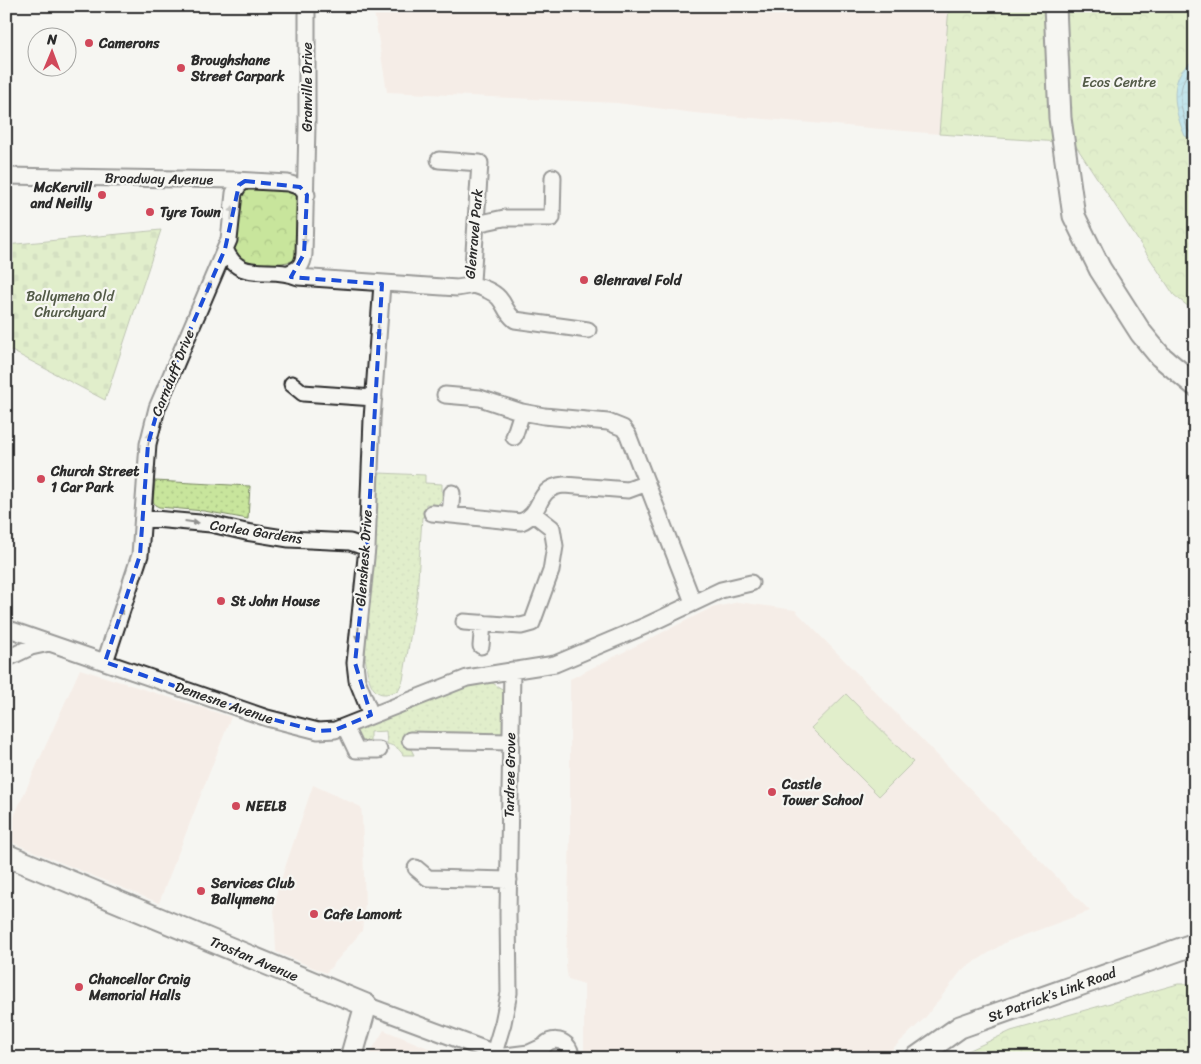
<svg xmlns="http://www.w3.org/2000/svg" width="1201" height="1064" font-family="Sriracha,sans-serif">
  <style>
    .built { fill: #f4e3da }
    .grass { fill: url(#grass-dots); stroke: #7a8864 }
    .forest { fill: url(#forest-crowns); stroke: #7a8864 }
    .cemetery { fill: url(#cemetery-stones); stroke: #7a8864 }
    .pitch { fill: #c8e59c; stroke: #7a8864 }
    .water { fill: url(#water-waves); stroke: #608e9a }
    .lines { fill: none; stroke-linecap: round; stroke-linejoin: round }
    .shore { stroke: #4f6d75; stroke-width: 1 }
    .street-casing { stroke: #2b2b2b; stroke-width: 19 }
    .secondary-casing { stroke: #2b2b2b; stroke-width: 25 }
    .street { stroke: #f6f6f2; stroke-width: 15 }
    .secondary { stroke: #f6f6f2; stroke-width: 21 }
    .oneway { fill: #90908e }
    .marked { fill: none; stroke: #1d4ed8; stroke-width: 4; stroke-dasharray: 10 6; stroke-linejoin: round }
    .poi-dot { fill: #d1495b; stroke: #f6f6f2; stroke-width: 2 }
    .labels { text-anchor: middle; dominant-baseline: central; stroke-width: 4.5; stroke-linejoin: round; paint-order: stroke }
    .poi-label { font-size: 14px; font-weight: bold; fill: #2b2b2b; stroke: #f6f6f2; text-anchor: start }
    .park-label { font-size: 14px; fill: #525a47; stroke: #f6f6f2 }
    .street-label { font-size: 14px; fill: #2b2b2b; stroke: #f6f6f2 }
  </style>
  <defs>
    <pattern id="grass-dots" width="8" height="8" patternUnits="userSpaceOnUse" patternTransform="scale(1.25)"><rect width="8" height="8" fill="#c8e59c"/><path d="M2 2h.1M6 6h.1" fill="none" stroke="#acc587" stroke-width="1.8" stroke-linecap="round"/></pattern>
    <pattern id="forest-crowns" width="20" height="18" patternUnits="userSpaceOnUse" patternTransform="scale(1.25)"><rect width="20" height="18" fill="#c8e59c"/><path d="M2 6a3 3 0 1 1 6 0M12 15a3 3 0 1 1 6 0" fill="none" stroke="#acc587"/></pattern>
    <pattern id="cemetery-stones" width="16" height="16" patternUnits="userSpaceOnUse" patternTransform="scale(1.25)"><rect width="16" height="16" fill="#c8e59c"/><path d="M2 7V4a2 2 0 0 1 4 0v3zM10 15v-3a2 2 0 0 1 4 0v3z" fill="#acc587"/></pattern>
    <pattern id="water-waves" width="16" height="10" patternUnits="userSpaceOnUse" patternTransform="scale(1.25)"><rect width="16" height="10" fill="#84d0e4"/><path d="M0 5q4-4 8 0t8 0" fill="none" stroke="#72b3c4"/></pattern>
  </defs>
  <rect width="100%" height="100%" fill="#f6f6f2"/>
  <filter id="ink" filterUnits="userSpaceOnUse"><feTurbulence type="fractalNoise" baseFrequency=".02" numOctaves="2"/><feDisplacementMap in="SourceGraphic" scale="10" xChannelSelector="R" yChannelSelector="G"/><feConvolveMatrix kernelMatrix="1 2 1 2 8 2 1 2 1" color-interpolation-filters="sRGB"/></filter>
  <g filter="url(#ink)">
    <path class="built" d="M 373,6 L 949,6 L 939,134 L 694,113 L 617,103 L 387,92 Z
      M 739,602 L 795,610 L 1090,911 L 1006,942 L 962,970 L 925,1018 L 883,1058 L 584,1058 L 584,984 L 568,979 L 566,966 L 570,835 L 570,679 L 711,608 Z
      M 80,669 L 231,717 L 159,903 L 6,840 L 6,834 Z
      M 313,785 L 361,807 L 362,816 L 365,904 L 362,931 L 326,973 L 276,952 L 274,907 L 277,891 Z
      M 384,1030 L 453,1058 L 367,1058 Z"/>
    <path class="grass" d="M 379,473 L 425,475 L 425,483 L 442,484 L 442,500 L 437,505 L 426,504 L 425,517 L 422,517 L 417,596 L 403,680 L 398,691 C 394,692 389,694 385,694 C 368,695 367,668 365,656 Z
      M 155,481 L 250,486 L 248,519 L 204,511 L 159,507 L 155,505 L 153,501 Z
      M 491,682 L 502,689 L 506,695 L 505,735 L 404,734 L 404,744 L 411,749 L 414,755 L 403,755 C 399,748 395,746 387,744 L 386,731 L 370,732 L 370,745 L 361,744 L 355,737 L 357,730 L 379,718 L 461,686 Z"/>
    <path class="forest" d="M 949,6 L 1195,6 L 1195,312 L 1174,295 L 1074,143 L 939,134 Z
      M 255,188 L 290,190 L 299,199 L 302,248 L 295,260 C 282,265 249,266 237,257 C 234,254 233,250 233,246 L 240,199 C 243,191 247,189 255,188 Z
      M 1178,984 L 1195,984 L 1195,1058 L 953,1058 L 1011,1031 Z"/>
    <path class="cemetery" d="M 161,230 L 105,400 L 6,348 L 6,245 Z"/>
    <path class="pitch" d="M 846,694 L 913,762 L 879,796 L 811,728 Z"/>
    <path class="water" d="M 1195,60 L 1195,88 L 1192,109 L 1195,119 L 1195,140 L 1185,136 C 1177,118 1170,92 1180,74 C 1183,68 1189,64 1195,60 Z"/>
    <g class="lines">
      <path class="shore" d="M 1195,66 C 1174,81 1180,112 1189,132 L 1195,134"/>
      <g class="street-casing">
        <path id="street" d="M 6,176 L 235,180 L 288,183 L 300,187 L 307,195
          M 476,224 L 504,218 L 552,218 L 553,177
          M 225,249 C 240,285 271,264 298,277 L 457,288 L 469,286 L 472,281 L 480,163 L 439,160
          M 289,273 C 299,269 303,265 304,254 L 307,125 L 307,6
          M 470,284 C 480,287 492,290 499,298 C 506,306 505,312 515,320 L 588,330
          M 292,384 L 303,393 L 374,398
          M 445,395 L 480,398 L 522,412 L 544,416 L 608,422 L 623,428 L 628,435 L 693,602
          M 514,437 L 522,412
          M 432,513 L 521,522 C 545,512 534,488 564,485 L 628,490 L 647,483
          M 450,515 L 452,493
          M 143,518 L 211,524 L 246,532 L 289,539 L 350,542 L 367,548
          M 464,622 L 521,626 L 532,623 L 551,571 L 555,546 L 552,528 L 534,514
          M 6,628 L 267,718 L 318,731 L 335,730 L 467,678 L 555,664 L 645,626 L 721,590 L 751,583
          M 481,646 L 483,623
          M 8,658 L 31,647 L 49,643
          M 105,662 L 140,555 L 148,444 L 157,408 L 225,249 L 229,240 L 234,193 L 239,185 L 245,181
          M 371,715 L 357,680 L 355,663 L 367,548 L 372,419 L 382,284
          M 345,727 L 356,750 L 379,750
          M 410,740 L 510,742
          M 416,868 L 428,878 L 509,880
          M 366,1005 L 508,1058
          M 494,1053 L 503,1023 L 509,993 L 508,914 L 512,670
          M 505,1056 L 529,1053 L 544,1046
          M 540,1058 C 541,1034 571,1035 571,1058"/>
      </g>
      <g class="secondary-casing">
        <path id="secondary" d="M 1055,6 L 1060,118 L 1074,216 L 1100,269 L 1141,333 L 1160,356 L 1195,385
          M 6,855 L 366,1005 L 351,1058
          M 916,1058 L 960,1027 L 1195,944"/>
      </g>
      <use href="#street" class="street"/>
      <use href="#secondary" class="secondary"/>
    </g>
    <defs><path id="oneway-solid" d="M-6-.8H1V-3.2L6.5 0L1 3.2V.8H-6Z" transform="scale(1.25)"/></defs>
    <g class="oneway">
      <use href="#oneway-solid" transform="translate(232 213) rotate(-84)"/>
      <use href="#oneway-solid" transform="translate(305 238) rotate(92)"/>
      <use href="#oneway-solid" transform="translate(208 288) rotate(-67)"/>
      <use href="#oneway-solid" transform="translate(378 332) rotate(94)"/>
      <use href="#oneway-solid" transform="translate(149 439) rotate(-78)"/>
      <use href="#oneway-solid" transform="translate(192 522) rotate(7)"/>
      <use href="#oneway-solid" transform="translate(120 615) rotate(-72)"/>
      <use href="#oneway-solid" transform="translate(358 634) rotate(96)"/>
    </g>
  </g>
  <path d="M0 0H1201V1064H0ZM 245,181 L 300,187 L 307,195 L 304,254 L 291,277 L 382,284 L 367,548 L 355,663 L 371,715 L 335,730 L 318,731 L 267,718 L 105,662 L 140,555 L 148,444 L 162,395 L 225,249 L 239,185 Z" fill="#f6f6f2" fill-opacity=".55" fill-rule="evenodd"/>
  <path class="marked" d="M 245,181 L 300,187 L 307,195 L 304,254 L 291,277 L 382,284 L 367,548 L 355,663 L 371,715 L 335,730 L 318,731 L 267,718 L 105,662 L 140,555 L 148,444 L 162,395 L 225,249 L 239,185 Z"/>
  <g class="poi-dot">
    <circle cx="89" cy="43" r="5"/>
    <circle cx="181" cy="68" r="5"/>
    <circle cx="102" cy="195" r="5"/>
    <circle cx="150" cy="212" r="5"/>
    <circle cx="584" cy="280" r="5"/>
    <circle cx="41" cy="479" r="5"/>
    <circle cx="221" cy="601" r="5"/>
    <circle cx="772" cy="792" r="5"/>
    <circle cx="236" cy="806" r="5"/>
    <circle cx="201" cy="891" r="5"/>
    <circle cx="314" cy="914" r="5"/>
    <circle cx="79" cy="987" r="5"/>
  </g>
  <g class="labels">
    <g class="poi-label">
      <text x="99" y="43">Camerons</text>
      <text x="191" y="60">Broughshane<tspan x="191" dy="16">Street Carpark</tspan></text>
      <text x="92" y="187" text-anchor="end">McKervill<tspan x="92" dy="16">and Neilly</tspan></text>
      <text x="160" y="212">Tyre Town</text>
      <text x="594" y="280">Glenravel Fold</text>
      <text x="51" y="471">Church Street<tspan x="51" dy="16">1 Car Park</tspan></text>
      <text x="231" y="601">St John House</text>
      <text x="782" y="784">Castle<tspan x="782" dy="16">Tower School</tspan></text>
      <text x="246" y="806">NEELB</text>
      <text x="211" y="883">Services Club<tspan x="211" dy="16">Ballymena</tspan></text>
      <text x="324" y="914">Cafe Lamont</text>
      <text x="89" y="979">Chancellor Craig<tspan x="89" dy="16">Memorial Halls</tspan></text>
    </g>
    <g class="park-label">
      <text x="1119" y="82">Ecos Centre</text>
      <text x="70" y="296">Ballymena Old<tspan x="70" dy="16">Churchyard</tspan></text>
    </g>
    <g class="street-label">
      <text transform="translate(307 87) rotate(-90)">Granville Drive</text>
      <text transform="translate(159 179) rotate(1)">Broadway Avenue</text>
      <text transform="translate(474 234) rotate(-85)">Glenravel Park</text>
      <text transform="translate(173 373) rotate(-68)">Carnduff Drive</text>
      <text transform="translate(256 532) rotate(9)">Corlea Gardens</text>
      <text transform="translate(364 558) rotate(-86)">Glenshesk Drive</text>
      <text transform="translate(224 703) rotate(19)">Demesne Avenue</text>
      <text transform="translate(510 775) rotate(-89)">Tardree Grove</text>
      <text transform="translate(254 959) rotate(23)">Trostan Avenue</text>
      <text transform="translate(1052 995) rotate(-20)">St Patrick’s Link Road</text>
    </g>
  </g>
  <rect width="1201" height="1064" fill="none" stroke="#f6f6f2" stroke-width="25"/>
  <rect x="12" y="12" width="1176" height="1039" fill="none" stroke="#2b2b2b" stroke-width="2" filter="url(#ink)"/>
  <g transform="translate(52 52) rotate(1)"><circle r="24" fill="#f6f6f2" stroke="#a5a5a2"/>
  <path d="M0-4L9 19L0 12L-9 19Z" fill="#d1495b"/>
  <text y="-8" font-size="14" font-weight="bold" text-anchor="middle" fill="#2b2b2b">N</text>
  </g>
</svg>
